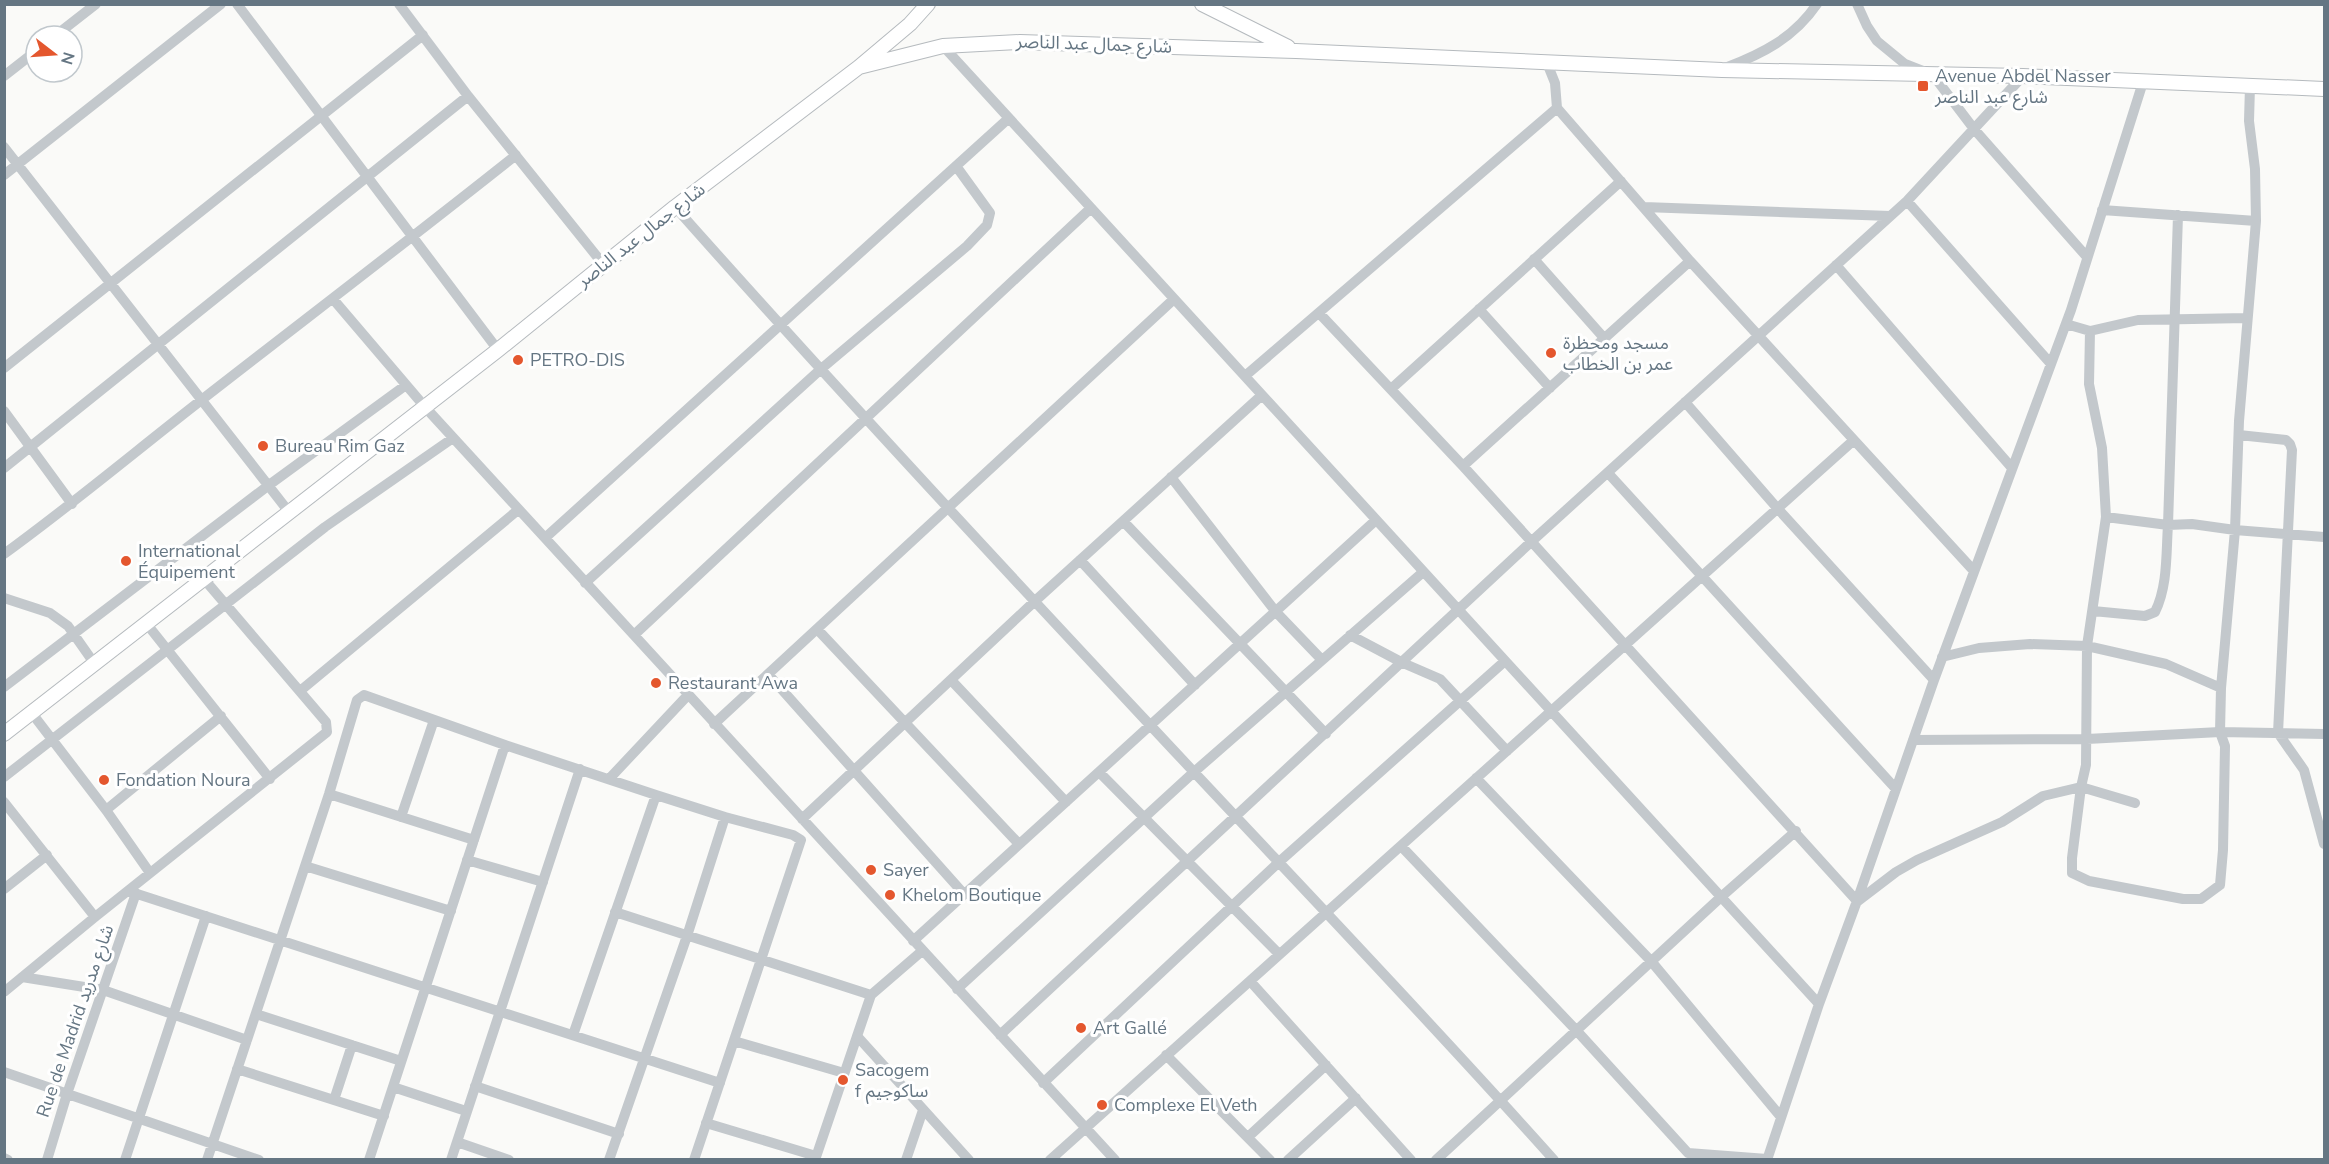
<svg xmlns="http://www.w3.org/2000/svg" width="2329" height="1164" font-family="'Nunito Sans','Noto Sans Arabic',sans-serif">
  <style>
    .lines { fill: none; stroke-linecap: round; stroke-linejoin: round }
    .major-casing { stroke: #b5babe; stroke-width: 16 }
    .minor { stroke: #c3c8cc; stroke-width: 10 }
    .major { stroke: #fff; stroke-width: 14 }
    .poi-dot { fill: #e4572e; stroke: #fff; stroke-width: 2 }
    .labels { text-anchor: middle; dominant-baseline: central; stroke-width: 6; stroke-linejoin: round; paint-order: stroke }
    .street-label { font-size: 18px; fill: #657683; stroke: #fff }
    .poi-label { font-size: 18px; fill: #657683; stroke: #fff; text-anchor: start }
  </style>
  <rect width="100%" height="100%" fill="#fafaf8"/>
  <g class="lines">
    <g class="major-casing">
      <path id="major" d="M 1202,4 L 1288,47
        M 859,67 L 943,46 L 1020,42 L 1296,51 L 1722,70 L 2023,76 L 2324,89
        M 4,734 L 498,350 L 675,207 L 859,67 L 910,24 L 928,4"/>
    </g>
    <path class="minor" d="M 237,4 L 498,350
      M 399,4 L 468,96 L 603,264
      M 1857,4 L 1867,26 L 1877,41 L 1905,64 L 1933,75 L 1974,129 L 2087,257
      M 55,36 L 96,4
      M 943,46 L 1819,1004
      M 1547,63 L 1555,83 L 1557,108 L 1690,261 L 1974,571
      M 1725,68 C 1762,54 1794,38 1817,4
      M 4,76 L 36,51
      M 4,147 L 289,512
      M 4,175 L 221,4
      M 1907,201 L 2051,364
      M 675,207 C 830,382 990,554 1150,725 C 1285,870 1422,1012 1554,1160
      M 1644,207 L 1890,216
      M 2102,210 L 2256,221
      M 1534,259 L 1604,338
      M 1836,265 L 2012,468
      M 333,299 L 425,407 L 1115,1160
      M 1479,309 L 1550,388
      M 1319,313 L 1463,466 L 1857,901
      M 2066,324 L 2090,331 L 2089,384 L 2102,448 L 2106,517
      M 2090,331 L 2138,320 L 2247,318
      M 4,368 L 423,35
      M 1245,376 L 1557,108
      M 1391,389 L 1621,181
      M 1685,402 L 1778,509 L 1934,680
      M 4,411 L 72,504
      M 2239,435 L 2286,440 L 2290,444 L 2292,450 L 2278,733 L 2304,770 L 2324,844
      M 1463,466 L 1690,261
      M 4,468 L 468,96
      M 1608,473 L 1896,789
      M 1171,477 L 1276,612 L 1322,660
      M 1123,521 L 1326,734
      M 545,538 L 1009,118
      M 4,554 C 73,504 137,450 204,398 C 308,317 413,237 516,155
      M 1080,560 L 1195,685
      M 585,583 L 821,369 L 967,246 L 987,225 L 990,213 L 956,166
      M 4,598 L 50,613 L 68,626 L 94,663
      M 2093,611 L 2145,616 L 2155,612 C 2168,586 2166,553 2168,525 L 2178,215
      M 146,623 L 270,779
      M 817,629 L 1019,844
      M 634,635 L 1091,208
      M 1350,635 L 1403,663 L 1440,679 L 1507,751
      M 1942,657 L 1979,648 L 2030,644 L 2087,646 L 2106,517 L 2168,525 L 2192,524 L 2235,530 L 2324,537
      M 768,674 L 964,894
      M 951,680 L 1066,802
      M 4,687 L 269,485 L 406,385
      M 300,691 L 518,510
      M 31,712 L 106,810 L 150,873
      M 714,724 L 1174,299
      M 1913,740 L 2087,739 L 2220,732 L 2324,734
      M 1099,772 L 1279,954
      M 4,777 L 325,527 L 453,438
      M 1476,778 L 1651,961 L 1781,1117
      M 609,779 L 688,695
      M 329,794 L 474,840
      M 4,802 L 95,917
      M 2135,803 L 2081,787 L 2072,858 L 2072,873 L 2089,881 L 2183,899 L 2201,899 L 2220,885 L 2223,850 L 2225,746 L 2220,732 L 2221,688 L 2235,530 L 2239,421 L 2256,221 L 2255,169 L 2249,121 L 2250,86
      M 106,810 L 221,716
      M 401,817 L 434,720
      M 802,819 L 1035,601 L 1262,395
      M 1401,846 L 1576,1030 L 1688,1153 L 1767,1159
      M 467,860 L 543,882
      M 305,866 L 451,911
      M 4,889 L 47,855
      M 128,891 L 720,1083
      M 1858,901 L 1896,872 L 1917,860 L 2002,822 L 2043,796 L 2081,787 L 2086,765 L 2087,646 L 2166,664 L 2221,688
      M 615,912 L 871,995
      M 913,941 L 1376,520
      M 22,977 L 103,990 L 247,1040
      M 1250,981 L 1411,1160
      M 957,989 L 1194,772 L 1422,573
      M 4,992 L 95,917 L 327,732 L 326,722 L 204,579
      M 256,1014 L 401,1061
      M 573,1035 L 656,795
      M 1000,1035 L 1532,541 L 1907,201 L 2023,76
      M 857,1036 L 969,1160
      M 734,1041 L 844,1073
      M 1166,1055 L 1270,1160
      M 237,1069 L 384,1116
      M 4,1072 L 259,1160
      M 1043,1083 L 1279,862 L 1505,661
      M 475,1086 L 619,1134
      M 393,1087 L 466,1111
      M 334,1100 L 352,1045
      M 706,1123 L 816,1156
      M 1248,1137 L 1326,1065
      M 457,1142 L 509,1160
      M 4,1158 L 8,1160
      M 47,1160 L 67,1094 L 136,893
      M 125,1160 L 206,916
      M 207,1160 L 329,794 L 357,700 L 364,695 L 505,745 L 656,795 L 725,817 L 793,835 L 801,840 L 694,1160
      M 369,1160 L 505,745
      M 451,1160 L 580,769
      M 609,1160 L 687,936 L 725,817
      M 815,1160 L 871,995 L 922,951
      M 906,1160 L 923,1110
      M 1050,1160 L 1854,440
      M 1288,1160 L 1356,1098
      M 1436,1160 L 1721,897 L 1796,831
      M 1767,1160 L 1819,1004 L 1857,901 L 1934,680 L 2071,310 L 2143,82"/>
    <use href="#major" class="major"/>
  </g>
  <g class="poi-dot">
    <rect x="1917" y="80" width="12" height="12" rx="3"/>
    <circle cx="1551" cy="353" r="6"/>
    <circle cx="518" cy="360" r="6"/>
    <circle cx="263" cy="446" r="6"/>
    <circle cx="126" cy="561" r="6"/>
    <circle cx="656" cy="683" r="6"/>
    <circle cx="104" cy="780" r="6"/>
    <circle cx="871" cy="870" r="6"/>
    <circle cx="890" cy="895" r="6"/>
    <circle cx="1081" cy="1028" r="6"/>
    <circle cx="843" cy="1080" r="6"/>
    <circle cx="1102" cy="1105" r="6"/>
  </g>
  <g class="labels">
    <g class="street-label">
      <text transform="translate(1094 44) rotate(2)">شارع جمال عبد الناصر</text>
      <text transform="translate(641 235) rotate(-38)">شارع جمال عبد الناصر</text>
      <text transform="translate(75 1021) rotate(-71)">Rue de Madrid شارع مدريد</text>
    </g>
    <g class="poi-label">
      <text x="1935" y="76">Avenue Abdel Nasser<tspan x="1935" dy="21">شارع عبد الناصر</tspan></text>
      <text x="1563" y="343">مسجد ومحظرة<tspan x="1563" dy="21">عمر بن الخطاب</tspan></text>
      <text x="530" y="360">PETRO-DIS</text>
      <text x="275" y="446">Bureau Rim Gaz</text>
      <text x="138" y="551">International<tspan x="138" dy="21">Équipement</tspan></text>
      <text x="668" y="683">Restaurant Awa</text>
      <text x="116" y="780">Fondation Noura</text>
      <text x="883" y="870">Sayer</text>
      <text x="902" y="895">Khelom Boutique</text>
      <text x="1093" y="1028">Art Gallé</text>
      <text x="855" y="1070">Sacogem<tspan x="855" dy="21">f ساكوجيم</tspan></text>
      <text x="1114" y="1105">Complexe El Veth</text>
    </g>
  </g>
  <rect width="2329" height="1164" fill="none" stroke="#657683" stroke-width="12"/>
  <g transform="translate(54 54) rotate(107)"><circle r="28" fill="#ffffff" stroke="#c1c8cd" stroke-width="1.5"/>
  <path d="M0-4.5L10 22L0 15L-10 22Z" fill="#e4572e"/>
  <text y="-9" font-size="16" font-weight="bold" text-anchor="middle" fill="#657683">N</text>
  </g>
</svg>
